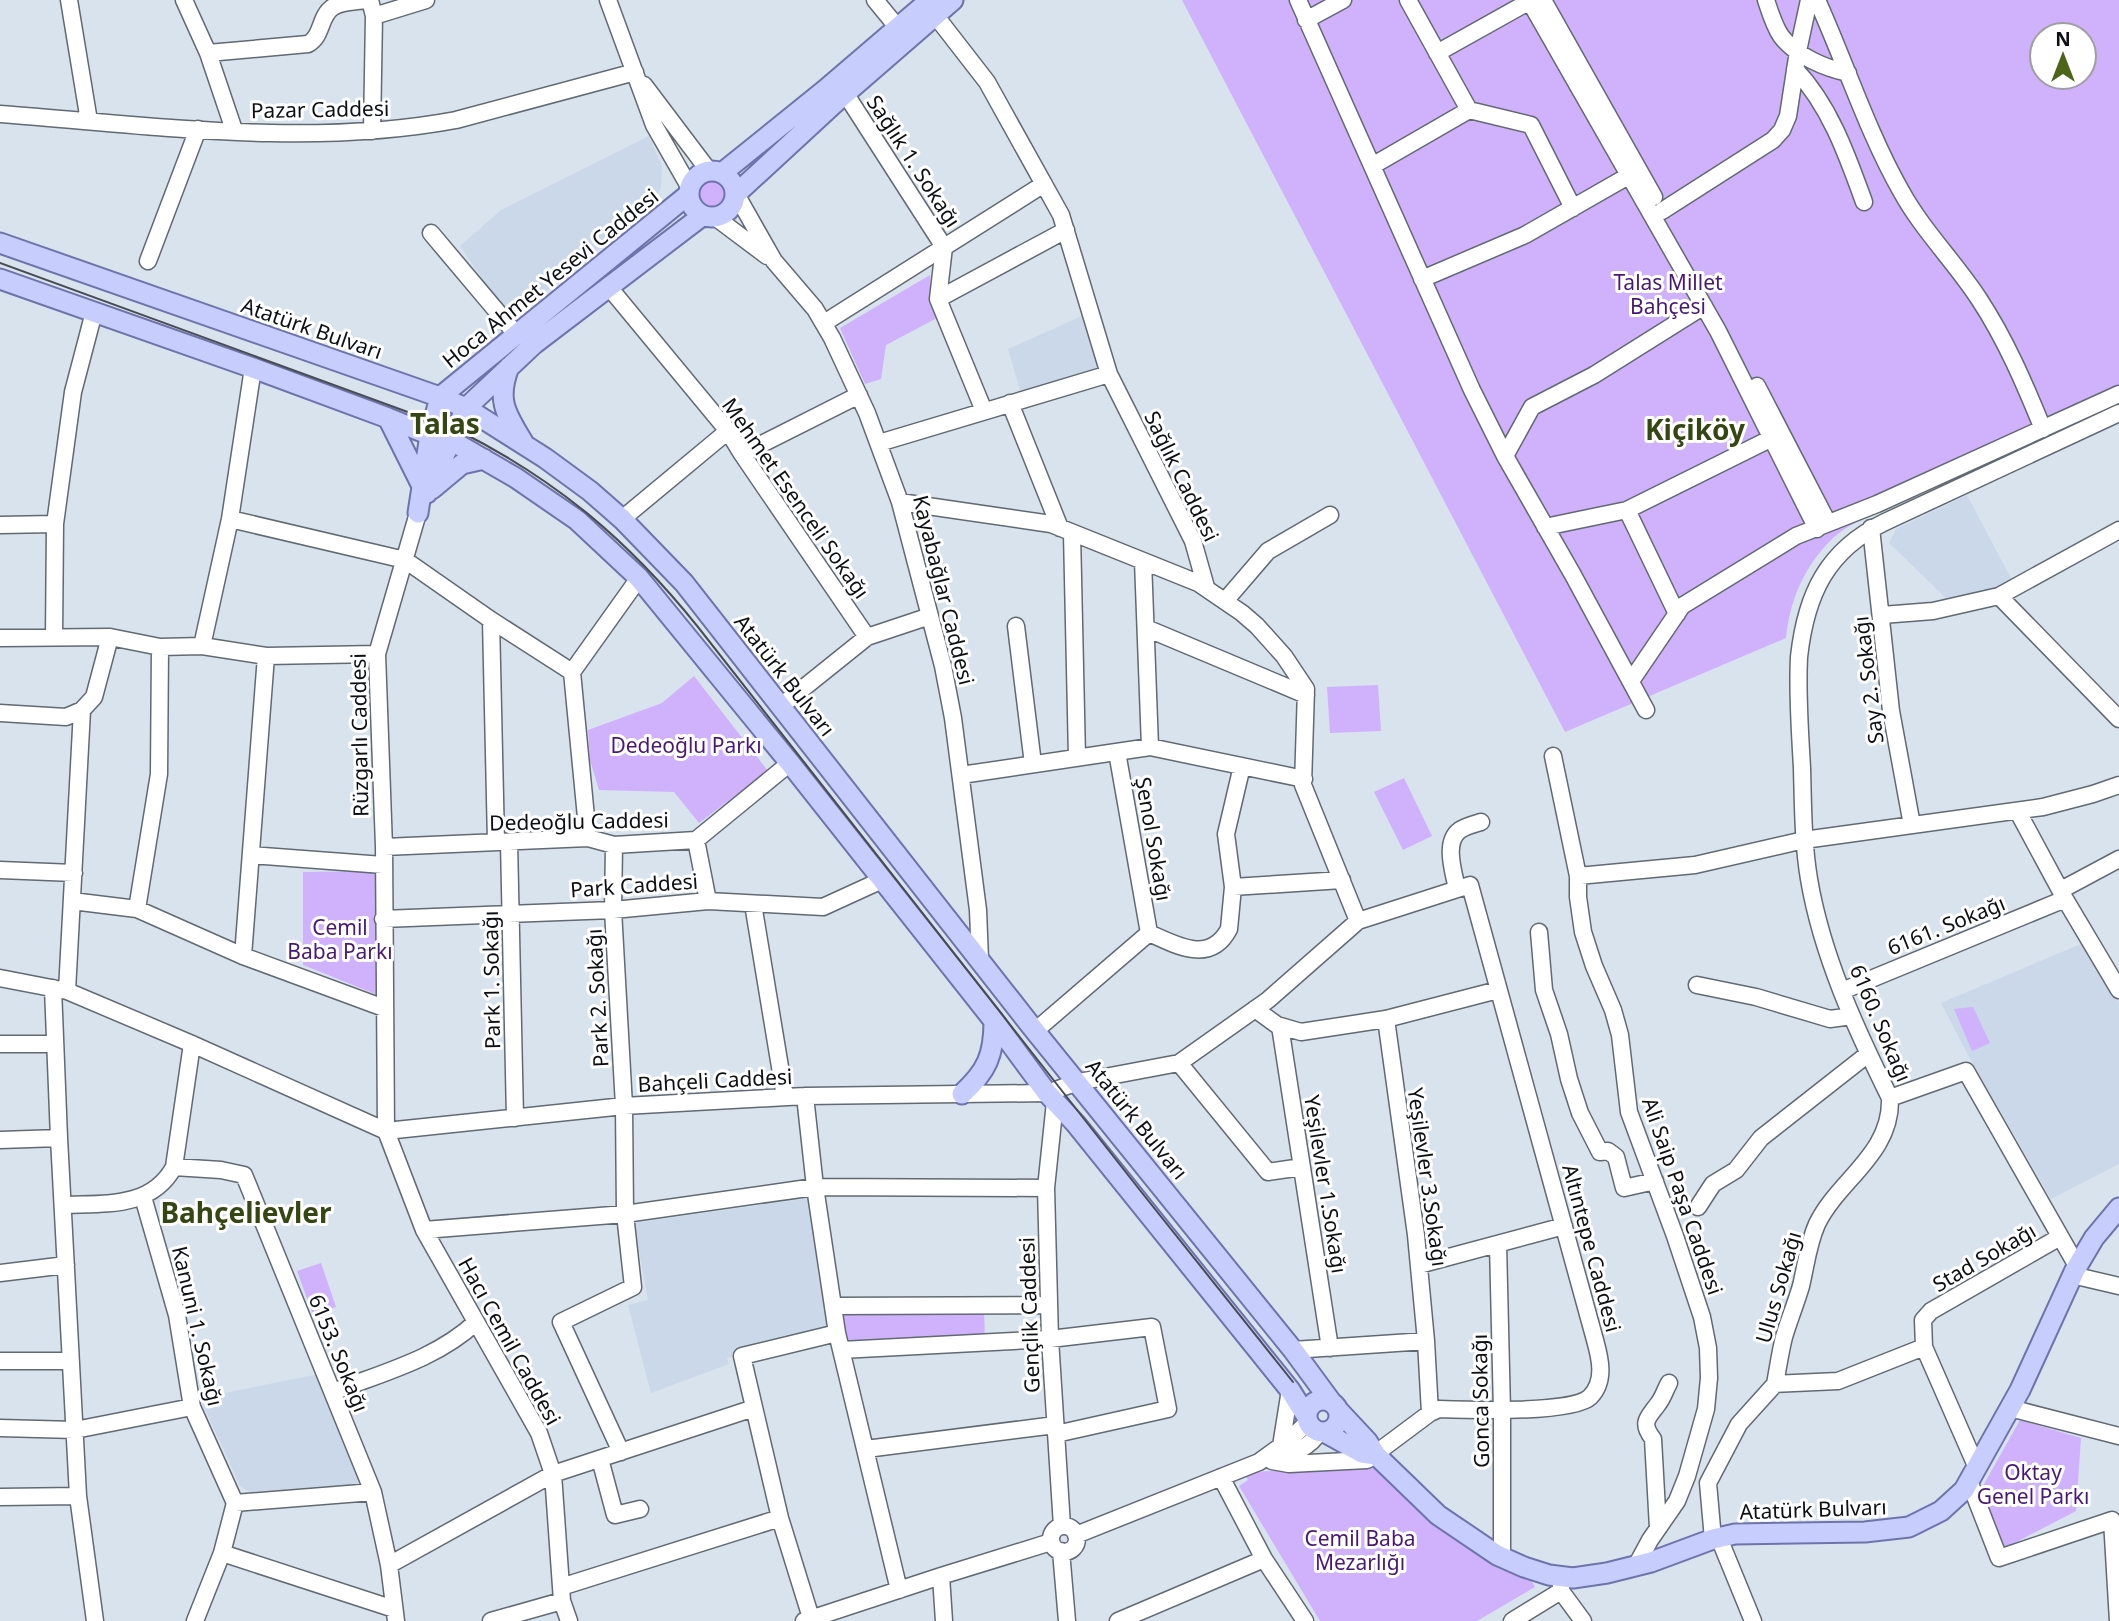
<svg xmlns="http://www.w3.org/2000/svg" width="2119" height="1621" font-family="'Noto Sans',sans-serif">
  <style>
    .built { fill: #cad8e9 }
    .green { fill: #d0b1fb; fill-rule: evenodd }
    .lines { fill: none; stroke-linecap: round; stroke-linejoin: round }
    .minor-casing { stroke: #616973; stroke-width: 19 }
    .major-casing { stroke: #6e74aa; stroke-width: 23 }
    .minor { stroke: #fff; stroke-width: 16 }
    .major { stroke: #c7cdfd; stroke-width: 19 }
    .tram { stroke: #484d53; stroke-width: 2 }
    .labels { text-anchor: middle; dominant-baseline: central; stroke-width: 6; stroke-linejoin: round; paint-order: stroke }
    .street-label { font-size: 21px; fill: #0c0f13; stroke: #fff }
    .park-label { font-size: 21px; fill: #491875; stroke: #fff }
    .district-label { font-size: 28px; font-weight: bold; fill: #344713; stroke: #fff }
  </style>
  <rect width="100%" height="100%" fill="#d9e3ee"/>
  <path class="built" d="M 649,136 L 662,166 L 661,187 L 655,201 L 645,212 L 510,320 L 460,246 L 501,210 Z
    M 1084,315 L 1103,372 L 1022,397 L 1008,349 Z
    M 1967,495 L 2013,582 L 1955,607 L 1889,543 L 1896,529 Z
    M 2088,941 L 2119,1003 L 2119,1164 L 2051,1199 L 1969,1057 L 1941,1003 Z
    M 810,1198 L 821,1268 L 817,1269 L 830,1333 L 727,1358 L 729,1364 L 651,1393 L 628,1305 L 648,1300 L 634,1223 Z
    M 319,1374 L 366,1487 L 253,1494 L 240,1486 L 200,1398 Z"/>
  <path class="green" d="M 1182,0 L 2119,0 L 2119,406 C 2049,436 1978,466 1908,499 C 1884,510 1853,520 1833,538 C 1805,565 1790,599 1786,638 L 1565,732 ZM 2042,35 L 2084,35 L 2084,77 L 2042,77 Z
    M697 194a15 15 0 1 1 30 0a15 15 0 1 1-30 0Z
    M 930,275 L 930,296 L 937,318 L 886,345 L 881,379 L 865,384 L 840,328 Z
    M 694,676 L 768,771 L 699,823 L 674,792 L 599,790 L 590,760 L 588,730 L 662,703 Z
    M 1378,685 L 1381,731 L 1330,733 L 1327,687 Z
    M 1404,778 L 1432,836 L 1403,850 L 1374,792 Z
    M 375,871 L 378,995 L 303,965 L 303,872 Z
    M 1973,1007 L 1990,1043 L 1972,1051 L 1954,1009 Z
    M 321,1263 L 336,1307 L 313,1315 L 297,1271 Z
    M 984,1310 L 985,1342 L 844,1350 L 842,1311 Z
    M 2020,1420 L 2081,1438 L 2076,1511 L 2001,1550 L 1980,1491 Z
    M 1374,1463 L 1475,1549 L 1531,1580 L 1535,1587 L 1477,1621 L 1320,1621 L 1239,1486 L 1248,1480 L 1244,1473 Z"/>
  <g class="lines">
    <g class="minor-casing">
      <path id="minor" d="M 69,0 L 89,121
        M 184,0 L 208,53 L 234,130
        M 370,0 L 374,16 L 372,131
        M 608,0 L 654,125 L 690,188
        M 875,0 L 898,28
        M 1298,0 L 1472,390 L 1505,456 L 1573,575 L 1646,710
        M 1408,0 L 1469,110 L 1531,125 L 1573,208
        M 1529,0 L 1718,331 L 1817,529
        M 1543,0 L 1654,197
        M 1766,0 C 1770,12 1774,26 1781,36 C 1796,56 1825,68 1848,73
        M 1817,0 C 1845,62 1868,133 1901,191 C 1923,231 1955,262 1979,299 C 2006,340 2025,385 2043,429
        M 935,15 L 987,82 L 1061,215 L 1109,374 L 1193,541 L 1206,587
        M 374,16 L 426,0
        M 1306,20 L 1343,0
        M 208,53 L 308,44 C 323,36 319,16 333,7 C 342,1 356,2 366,0
        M 1437,53 L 1530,1
        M 1795,69 C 1830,106 1847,155 1864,202
        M 644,85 L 709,171
        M 845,93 L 944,247 L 938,299 L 984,411
        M 0,114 C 150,125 306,148 456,120 L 635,72
        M 1372,166 L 1469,110
        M 736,194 L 774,261 L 815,309 L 832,338 L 867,413 L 900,502 L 943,666 L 953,718 L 978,910 L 980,960
        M 1662,211 L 1773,140 L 1782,130 L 1788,116 L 1798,51 L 1809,0
        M 715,217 L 767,256
        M 431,233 L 516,334
        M 148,261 L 198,129
        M 1422,279 L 1525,235 L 1630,175
        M 608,286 L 728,431 L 742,454 L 867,637
        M 938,299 L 1066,230
        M 824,323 L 1044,184
        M 1757,386 L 1828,523
        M 1010,403 L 1060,528
        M 879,443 L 1109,374
        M 742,454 L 859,395
        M 1505,456 L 1532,407 L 1594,375 L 1704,306
        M 900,502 L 1051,524 L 1198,583 L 1242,613 L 1257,626 L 1284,656 L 1306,689 L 1303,785 L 1358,921
        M 418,513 L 377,654 L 384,847 L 386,1131 L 424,1230 L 539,1433 L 553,1474 L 562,1601 L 569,1621
        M 230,519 L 405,560 L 491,620 L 572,672
        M 622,519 L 728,431
        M 0,525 L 55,524
        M 1545,527 L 1627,510
        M 1871,528 L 1891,711 L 1912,825
        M 1072,533 L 1077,758
        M 1143,561 L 1150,747
        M 1999,596 L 2119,719
        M 1225,601 L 1268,551 L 1330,515
        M 1677,614 L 1627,510 L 1772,438
        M 1882,615 L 1933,611 L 1999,596 L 2119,530
        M 491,620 L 496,842
        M 1016,626 L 1033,764
        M 1146,628 L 1306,695
        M 54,637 L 55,524 L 73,392 L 94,312
        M 0,638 L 110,637 L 160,647 L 202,646 L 266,656 L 377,654
        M 202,646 L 230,519 L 253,368
        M 1631,681 L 1682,606 L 1796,536 L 1877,504 L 2119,394
        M 781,706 L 867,637 L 930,616
        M 0,713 L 66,717 L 82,710 L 94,697 L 110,637
        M 1117,752 L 1149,933
        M 1553,756 L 1578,876
        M 961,775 L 1150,747 L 1304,779
        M 2018,812 L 2065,899 L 2119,990
        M 588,838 L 572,672 L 639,578
        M 696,840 L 708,901
        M 509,842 L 515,1118
        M 614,845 L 613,910 L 624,1106 L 625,1214 L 633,1287 L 561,1322 L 621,1452
        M 384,847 L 588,838 L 614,845 L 696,840 L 790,763
        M 252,855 L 383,865
        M 0,870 L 74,873
        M 1233,887 L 1342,880
        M 1457,889 C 1454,873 1443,842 1460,830 C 1466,826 1474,824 1481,822
        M 2061,890 L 2119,859
        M 72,901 L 137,909 L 243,956 L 384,1008
        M 753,904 L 785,1097
        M 137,909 L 159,774 L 160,647
        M 383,919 L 613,910 L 708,901 L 823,907 L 882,880
        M 1539,932 L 1544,990 L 1559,1034 L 1569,1079 L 1580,1113 L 1600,1152 L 1608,1151 L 1616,1157 L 1624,1188 L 1655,1181
        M 1149,933 C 1176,945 1210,965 1229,929 L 1233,887 L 1226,834 L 1242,766
        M 243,956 L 266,656
        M 0,978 L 67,991 L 192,1044 L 386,1131
        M 1697,985 L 1756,997 L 1830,1019 L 1852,1016
        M 53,988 L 59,1138 L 78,1496 L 95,1621
        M 67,991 L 82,710
        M 1842,991 L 2065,899
        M 1255,1009 L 1277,1025 L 1301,1032 L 1386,1019 L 1498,990
        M 1386,1019 L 1416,1235 L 1426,1341
        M 1280,1026 L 1330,1348
        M 1035,1031 L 1149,933
        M 0,1044 L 55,1044
        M 1179,1063 L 1268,1172 L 1302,1167
        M 805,1096 L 815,1187 L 837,1333 L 899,1590
        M 1055,1102 L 1046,1188 L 1050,1339 L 1062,1526
        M 386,1131 L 624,1106 L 805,1096 L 1047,1093 L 1078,1082 L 1179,1063 L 1268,1000 L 1358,921 L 1470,885 L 1595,1340 C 1600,1358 1606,1381 1590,1397 C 1573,1414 1466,1410 1439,1409 L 1430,1413 L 1367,1460 L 1289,1464 L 1272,1461
        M 0,1140 L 59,1138
        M 174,1167 L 221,1170 L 244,1175 L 373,1492 L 389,1565 L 396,1621
        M 143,1197 L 177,1315 L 192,1407 L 235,1503 L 222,1553 L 195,1621
        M 63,1205 C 104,1203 151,1209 174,1167 L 192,1044
        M 1698,1207 L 1713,1184 L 1736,1170 L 1761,1138 L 1868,1054
        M 424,1230 L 625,1214 L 815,1187 L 1046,1188
        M 1498,1244 L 1502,1411 L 1502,1557
        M 1419,1265 L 1564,1226
        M 2077,1266 L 1966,1071 L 1890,1098 C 1856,1029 1822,956 1809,879 C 1803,843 1803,805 1802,768 C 1800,731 1797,694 1799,657 C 1806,594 1827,550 1885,522 L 2119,413
        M 0,1273 L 66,1265
        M 2072,1275 L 2119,1286
        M 833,1306 L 1049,1305
        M 841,1350 L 1050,1339 L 1152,1327 L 1168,1409 L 1056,1434
        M 1293,1350 L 1426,1341 L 1430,1413
        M 0,1361 L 71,1361
        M 1775,1384 C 1778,1368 1780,1353 1784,1337 C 1789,1320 1796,1303 1801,1286 C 1806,1265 1808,1244 1817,1224 C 1839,1179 1892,1154 1890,1098
        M 333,1392 C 381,1373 437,1359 476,1322
        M 2010,1408 L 2119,1436
        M 0,1428 L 75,1430 L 192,1407
        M 1281,1446 L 1290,1390
        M 866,1449 L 1055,1425
        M 600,1459 L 615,1515 L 640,1509
        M 1275,1460 C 1290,1456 1312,1446 1319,1432
        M 1977,1468 L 1924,1347 L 1923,1320 L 1931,1311 L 2060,1237
        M 1221,1477 L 1264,1559 L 1305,1621
        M 1969,1481 L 1999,1558 L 2112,1520 L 2118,1621
        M 0,1497 L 78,1496
        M 235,1503 L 373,1492
        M1051 1539a13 13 0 1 1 26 0a13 13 0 1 1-26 0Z
        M 1658,1528 L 1653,1439 C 1640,1422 1648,1418 1658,1404 C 1663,1398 1665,1390 1669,1383
        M 1076,1535 L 1259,1462 L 1289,1440 L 1308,1422
        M 1719,1538 L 1753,1621
        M 1713,1539 L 1708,1483 L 1739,1424 L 1775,1384 L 1838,1381 L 1924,1347
        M 1061,1551 L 1067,1621
        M 222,1553 L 394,1609
        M 389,1565 L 553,1474 L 754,1408
        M 1636,1566 L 1650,1540 L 1677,1501 L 1687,1476 L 1706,1409 L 1709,1378 L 1708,1348 L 1702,1317 L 1675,1236 L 1629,1112 L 1620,1035 L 1613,1010 L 1594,966 L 1583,932 L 1578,897 L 1578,876 L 1695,865 L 1804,840 L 2043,807 L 2093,794 L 2119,785
        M 941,1576 L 944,1621
        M 561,1587 L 780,1518
        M 1561,1591 L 1583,1621
        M 811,1618 L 780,1518 L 742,1356 L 837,1333
        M 491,1621 L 562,1601
        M 804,1621 L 941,1576 L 1051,1542
        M 1118,1621 L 1264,1559
        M 1512,1621 L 1561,1591 L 1561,1577"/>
    </g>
    <g class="major-casing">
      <path id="major" d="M689 194a23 23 0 1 1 46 0a23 23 0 1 1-46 0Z
        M 722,173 L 825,90 L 930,0
        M 736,194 L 839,99 L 953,0
        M 0,243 L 440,397 L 466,408 L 545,458 L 590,491 L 622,519 L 684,583 L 1035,1031 L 1293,1350 L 1332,1403
        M 0,279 L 253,368 L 388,418 L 430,435 L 452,441 L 516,478 L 577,520 L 639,578 L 790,763 L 994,1021 L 1047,1093 L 1076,1124 L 1290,1390 L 1307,1417
        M 509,367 C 496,400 506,414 523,442
        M 388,418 L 423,488
        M 432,489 L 462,464 L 484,459
        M 427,493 L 466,408 L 534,344 L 702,216
        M 418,513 L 430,435 L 440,397 L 689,194
        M 962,1094 C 987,1071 994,1055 994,1021
        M1307 1416a16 16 0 1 1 32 0a16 16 0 1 1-32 0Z
        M 1338,1410 L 1367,1441 L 1376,1455 L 1438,1515 L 1497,1555 L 1524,1567 L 1549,1575 L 1573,1578 L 1607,1573 L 1651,1562 L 1713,1539 L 1735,1534 L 1865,1532 L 1909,1527 L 1941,1511 L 1964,1490 L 2020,1390 L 2075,1270 L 2094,1238 L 2119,1208
        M 1324,1432 L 1362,1453 L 1376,1455"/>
    </g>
    <use href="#minor" class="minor"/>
    <use href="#major" class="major"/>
    <path class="tram" d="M 0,263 L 457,430 C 556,479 629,541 698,627 L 1139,1189 L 1293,1382"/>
  </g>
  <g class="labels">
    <g class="street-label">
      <text transform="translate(320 109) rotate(-1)">Pazar Caddesi</text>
      <text transform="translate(914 161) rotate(57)">Sağlık 1. Sokağı</text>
      <text transform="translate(550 278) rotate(-39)">Hoca Ahmet Yesevi Caddesi</text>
      <text transform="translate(312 328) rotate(19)">Atatürk Bulvarı</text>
      <text transform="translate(1182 476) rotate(64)">Sağlık Caddesi</text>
      <text transform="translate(796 498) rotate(55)">Mehmet Esenceli Sokağı</text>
      <text transform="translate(944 590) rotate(76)">Kayabağlar Caddesi</text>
      <text transform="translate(785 675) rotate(52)">Atatürk Bulvarı</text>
      <text transform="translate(1868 680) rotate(-97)">Say 2. Sokağı</text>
      <text transform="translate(359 735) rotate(-91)">Rüzgarlı Caddesi</text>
      <text transform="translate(579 821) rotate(-1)">Dedeoğlu Caddesi</text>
      <text transform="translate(1154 839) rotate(80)">Şenol Sokağı</text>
      <text transform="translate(634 885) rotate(-4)">Park Caddesi</text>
      <text transform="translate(1946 925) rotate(-22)">6161. Sokağı</text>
      <text transform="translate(491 980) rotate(-91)">Park 1. Sokağı</text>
      <text transform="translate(597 998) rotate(-93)">Park 2. Sokağı</text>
      <text transform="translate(1881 1023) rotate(67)">6160. Sokağı</text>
      <text transform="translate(715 1080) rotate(-3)">Bahçeli Caddesi</text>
      <text transform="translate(1137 1119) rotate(51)">Atatürk Bulvarı</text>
      <text transform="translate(1428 1177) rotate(82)">Yeşilevler 3.Sokağı</text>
      <text transform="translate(1326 1184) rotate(81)">Yeşilevler 1.Sokağı</text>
      <text transform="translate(1683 1196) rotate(71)">Ali Saip Paşa Caddesi</text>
      <text transform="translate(1592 1248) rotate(75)">Altıntepe Caddesi</text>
      <text transform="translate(1984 1257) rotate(-30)">Stad Sokağı</text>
      <text transform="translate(1778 1287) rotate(-74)">Ulus Sokağı</text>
      <text transform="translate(1029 1315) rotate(-92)">Gençlik Caddesi</text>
      <text transform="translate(198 1326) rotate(77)">Kanuni 1. Sokağı</text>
      <text transform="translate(510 1341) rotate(61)">Hacı Cemil Caddesi</text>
      <text transform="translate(339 1353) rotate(68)">6153. Sokağı</text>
      <text transform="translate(1480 1401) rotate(-91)">Gonca Sokağı</text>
      <text transform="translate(1813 1509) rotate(-2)">Atatürk Bulvarı</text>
    </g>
    <g class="park-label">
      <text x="1668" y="282">Talas Millet<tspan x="1668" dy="24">Bahçesi</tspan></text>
      <text x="686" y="745">Dedeoğlu Parkı</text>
      <text x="340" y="927">Cemil<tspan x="340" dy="24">Baba Parkı</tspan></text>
      <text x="2033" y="1472">Oktay<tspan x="2033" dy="24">Genel Parkı</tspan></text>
      <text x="1360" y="1538">Cemil Baba<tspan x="1360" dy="24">Mezarlığı</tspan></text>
    </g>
    <g class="district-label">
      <text x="445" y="423">Talas</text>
      <text x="1695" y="429">Kiçiköy</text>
      <text x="246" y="1212">Bahçelievler</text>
    </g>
  </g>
  <g transform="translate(2063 56)"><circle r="33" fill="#ffffff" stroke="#9e9fa1" stroke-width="2"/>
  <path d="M0-5L12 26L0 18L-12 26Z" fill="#4b6619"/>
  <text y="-10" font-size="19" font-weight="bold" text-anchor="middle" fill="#0c0f13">N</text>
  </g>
</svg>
